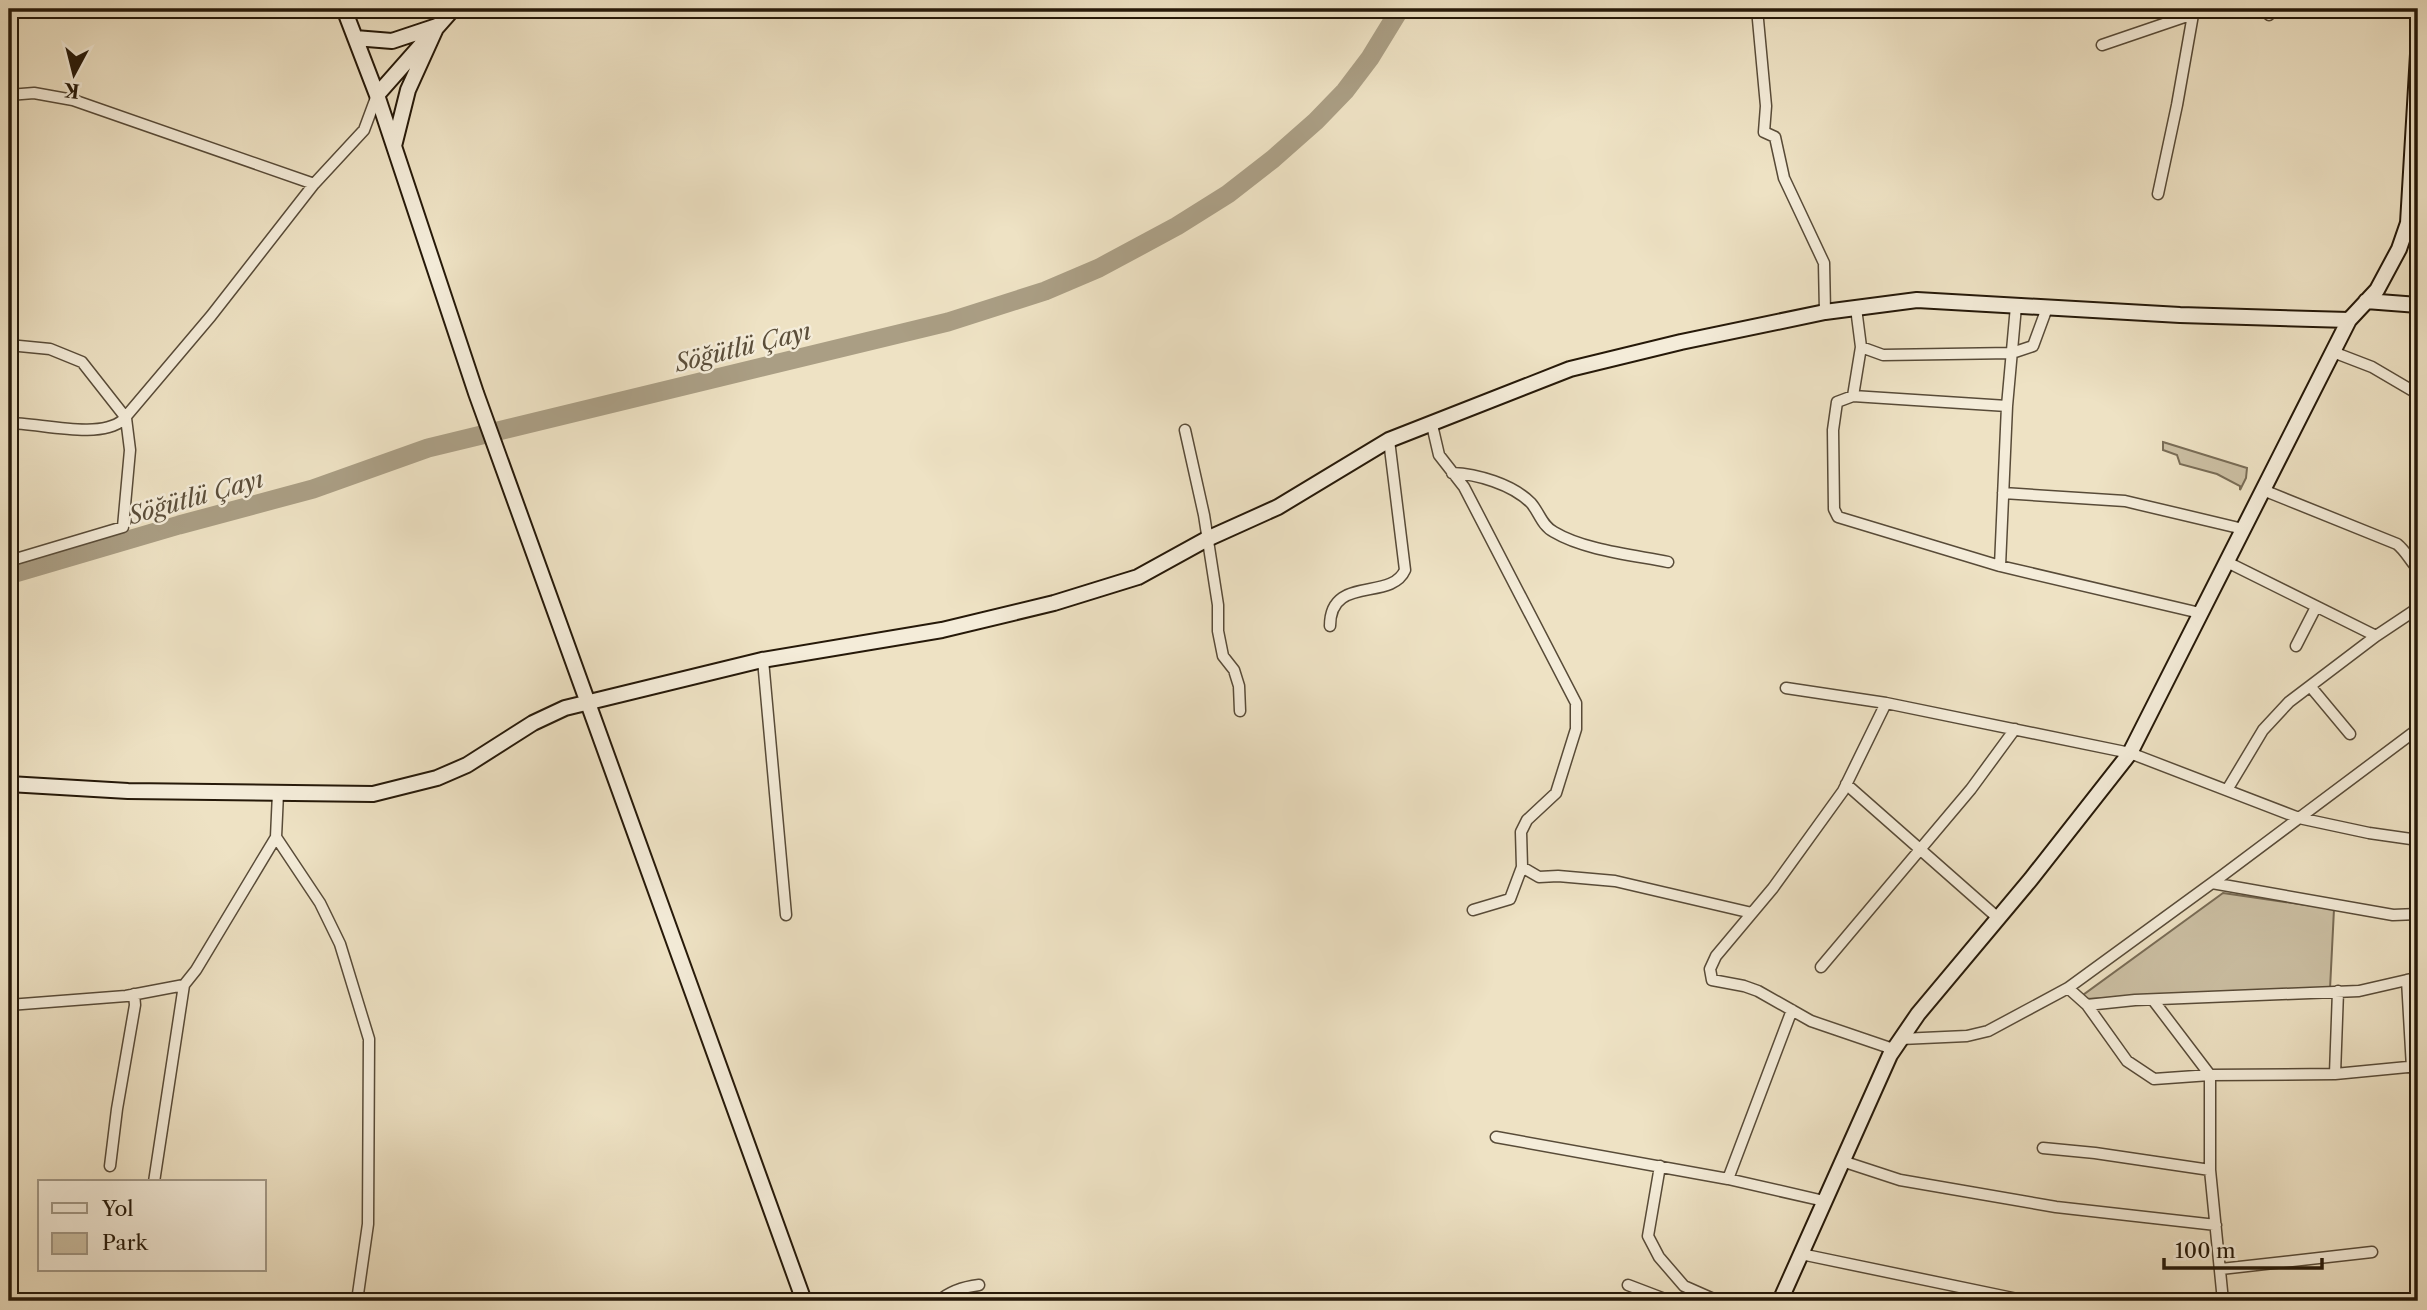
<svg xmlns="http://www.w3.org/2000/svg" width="2427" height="1310" font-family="'Libre Caslon Text',serif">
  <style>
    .green { fill: #ccc0a4; stroke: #796c56; stroke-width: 2 }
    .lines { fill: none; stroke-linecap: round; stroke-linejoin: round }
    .river { stroke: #aa9e84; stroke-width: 19 }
    .street-casing { stroke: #584b38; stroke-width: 13 }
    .secondary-casing { stroke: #261909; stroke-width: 18 }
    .street { stroke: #f4ecd9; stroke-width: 10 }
    .secondary { stroke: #f4ecd9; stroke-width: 14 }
    .labels { text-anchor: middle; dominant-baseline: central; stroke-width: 5; stroke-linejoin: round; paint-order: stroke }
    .water-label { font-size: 24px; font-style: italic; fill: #5b4e3a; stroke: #f4ecd9 }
  </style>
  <rect width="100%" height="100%" fill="#eee2c4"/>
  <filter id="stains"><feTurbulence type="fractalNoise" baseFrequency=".00286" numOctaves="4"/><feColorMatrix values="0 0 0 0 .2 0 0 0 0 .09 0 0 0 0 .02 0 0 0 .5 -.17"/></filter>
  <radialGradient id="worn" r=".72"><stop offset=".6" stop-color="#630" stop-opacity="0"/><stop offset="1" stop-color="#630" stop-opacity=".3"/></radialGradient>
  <path class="green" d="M 2163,442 L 2247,468 L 2246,478 L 2240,490 L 2240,486 L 2217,474 L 2180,464 L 2177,455 L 2163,450 Z
    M 2223,893 L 2334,909 L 2330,989 L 2084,999 L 2083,995 Z"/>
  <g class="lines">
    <path class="river" d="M 9,575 L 179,525 L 313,489 L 428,448 L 948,322 L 1045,291 L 1099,268 L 1177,226 L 1228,194 L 1273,159 L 1316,121 L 1345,91 L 1370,58 L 1400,9"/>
    <g class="street-casing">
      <path id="street" d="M 1757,9 L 1766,106 L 1764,132 L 1775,137 L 1784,178 L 1824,263 L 1825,312
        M 2269,9 L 2269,15
        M 2102,45 L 2193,14
        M 9,95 L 34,93 L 73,100 L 314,184
        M 2158,194 L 2177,105 L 2194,9
        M 1856,308 L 1861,347 L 1883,355 L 2012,353 L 2033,346 L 2047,308
        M 9,345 L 50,349 L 82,362 L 126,418 L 130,450 L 123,527 L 9,561
        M 2333,352 L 2372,367 L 2418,394
        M 1853,396 L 1861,347
        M 2007,406 L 1853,396 L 1837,402 L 1833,430 L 1834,509 L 1838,517 L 2000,566 L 2200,613
        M 9,423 C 40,423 99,440 123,420 L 211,316 L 314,184 L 364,130 L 377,95
        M 1432,425 L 1439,455 L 1464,487 L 1576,703 L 1576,729 L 1556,793 L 1527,820 L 1521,832 L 1522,867 L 1510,899 L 1473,910
        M 1185,430 L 1204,515 L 1218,605 L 1218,631 L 1223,656 L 1234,670 L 1239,686 L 1240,711
        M 1452,473 C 1477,474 1512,484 1531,503 C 1539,512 1542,526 1554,532 C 1584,550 1633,555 1668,562
        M 2263,490 L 2397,544 C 2406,551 2410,561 2418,569
        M 2003,493 L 2125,501 L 2243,529
        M 2227,562 L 2376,636
        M 2000,566 L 2007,406 L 2016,306
        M 1330,626 C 1330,574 1391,602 1405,570 L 1389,440
        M 2296,646 L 2316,607
        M 763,660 L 786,915
        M 2310,686 L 2350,734
        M 1786,688 L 1886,703 L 2130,753 L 2299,818 L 2369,833 L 2418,840
        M 1886,703 L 1843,791 L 1773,888 L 1716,956 L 1710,969 L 1712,980 L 1744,986 L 1758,991 L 1811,1021 L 1893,1049
        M 1846,784 L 1998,918
        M 2227,790 L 2263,730 L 2289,702 L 2376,636 L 2418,608
        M 278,793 L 276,837 L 320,903 L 340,944 L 369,1039 L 368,1224 L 357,1301
        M 1522,867 L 1539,877 L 1558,876 L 1615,881 L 1752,913
        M 2212,883 L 2393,915 L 2418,914
        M 1821,967 L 1971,789 L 2015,729
        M 2407,980 L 2418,978
        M 2068,988 L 2087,1005 L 2127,1061 L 2154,1079 L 2210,1075 L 2335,1074 L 2418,1066
        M 2153,1000 L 2210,1075 L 2210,1170 L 2223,1301
        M 9,1005 L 126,996 L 184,985
        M 2087,1005 L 2135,1000 L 2359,991 L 2407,980 L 2412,1068
        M 1901,1039 L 1967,1036 L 1988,1031 L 2068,988 L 2223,875 L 2418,729
        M 2335,1074 L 2338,991
        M 1496,1137 L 1728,1179 L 1824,1201
        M 2043,1148 L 2095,1153 L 2210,1170
        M 1842,1161 L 1900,1180 L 2056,1207 L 2216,1225
        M 110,1166 L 117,1109 L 135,1005 L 134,994
        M 1660,1166 L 1648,1236 L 1659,1257 L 1684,1286 L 1718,1301
        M 1728,1179 L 1792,1010
        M 154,1182 L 184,985 L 196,970 L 276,837
        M 1801,1254 L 2027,1301
        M 2221,1269 L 2372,1252
        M 1628,1285 L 1670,1301
        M 939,1301 C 950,1291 963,1287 979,1285"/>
    </g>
    <g class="secondary-casing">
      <path id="secondary" d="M 344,9 L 377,95 L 476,393 L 804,1301
        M 355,38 L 392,41 L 437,26 L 408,90 L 394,146
        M 377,95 L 453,9
        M 2366,301 L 2418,305
        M 9,784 L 128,791 L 373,794 L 437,778 L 467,765 L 533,723 L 565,708 L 762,660 L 942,630 L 1054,603 L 1138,577 L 1207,539 L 1278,507 L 1389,440 L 1570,369 L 1681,342 L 1825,312 L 1917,300 L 2180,315 L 2349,320
        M 1780,1301 L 1890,1055 L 1918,1014 L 2031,879 L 2130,753 L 2349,320 L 2377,290 L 2399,249 L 2408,223 L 2418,54"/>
    </g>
    <use href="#street" class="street"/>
    <use href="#secondary" class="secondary"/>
  </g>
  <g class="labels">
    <g class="water-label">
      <text transform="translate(743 347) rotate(-14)">Söğütlü Çayı</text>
      <text transform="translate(196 497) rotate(-16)">Söğütlü Çayı</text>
    </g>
  </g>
  <rect width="2427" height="1310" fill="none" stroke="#eee2c4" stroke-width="35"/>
  <rect x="10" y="10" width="2406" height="1289" fill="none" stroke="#261909" stroke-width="3.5"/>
  <rect x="18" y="18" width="2392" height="1275" fill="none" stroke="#261909" stroke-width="2"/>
  <rect x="38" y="1180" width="228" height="91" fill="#f4ecd9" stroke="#a29886" stroke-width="2"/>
  <rect x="52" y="1203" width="35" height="10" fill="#f4ecd9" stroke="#a29886" stroke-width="2"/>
  <text x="102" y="1216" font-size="21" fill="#261909">Yol</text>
  <rect x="52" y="1233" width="35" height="21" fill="#ccc0a4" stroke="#a29886" stroke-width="2"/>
  <text x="102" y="1250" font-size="21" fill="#261909">Park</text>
  <g transform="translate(74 74) rotate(187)" stroke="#f4ecd9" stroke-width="5" paint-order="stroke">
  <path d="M0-5L12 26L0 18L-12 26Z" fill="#261909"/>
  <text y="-10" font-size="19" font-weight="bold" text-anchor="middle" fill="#261909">K</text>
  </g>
  <path d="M2164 1258v10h158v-10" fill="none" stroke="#261909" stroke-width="3.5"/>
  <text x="2175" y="1258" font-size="21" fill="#261909" stroke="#f4ecd9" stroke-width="5" paint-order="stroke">100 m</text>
  <rect width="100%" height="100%" filter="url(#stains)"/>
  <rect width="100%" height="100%" fill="url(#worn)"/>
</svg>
